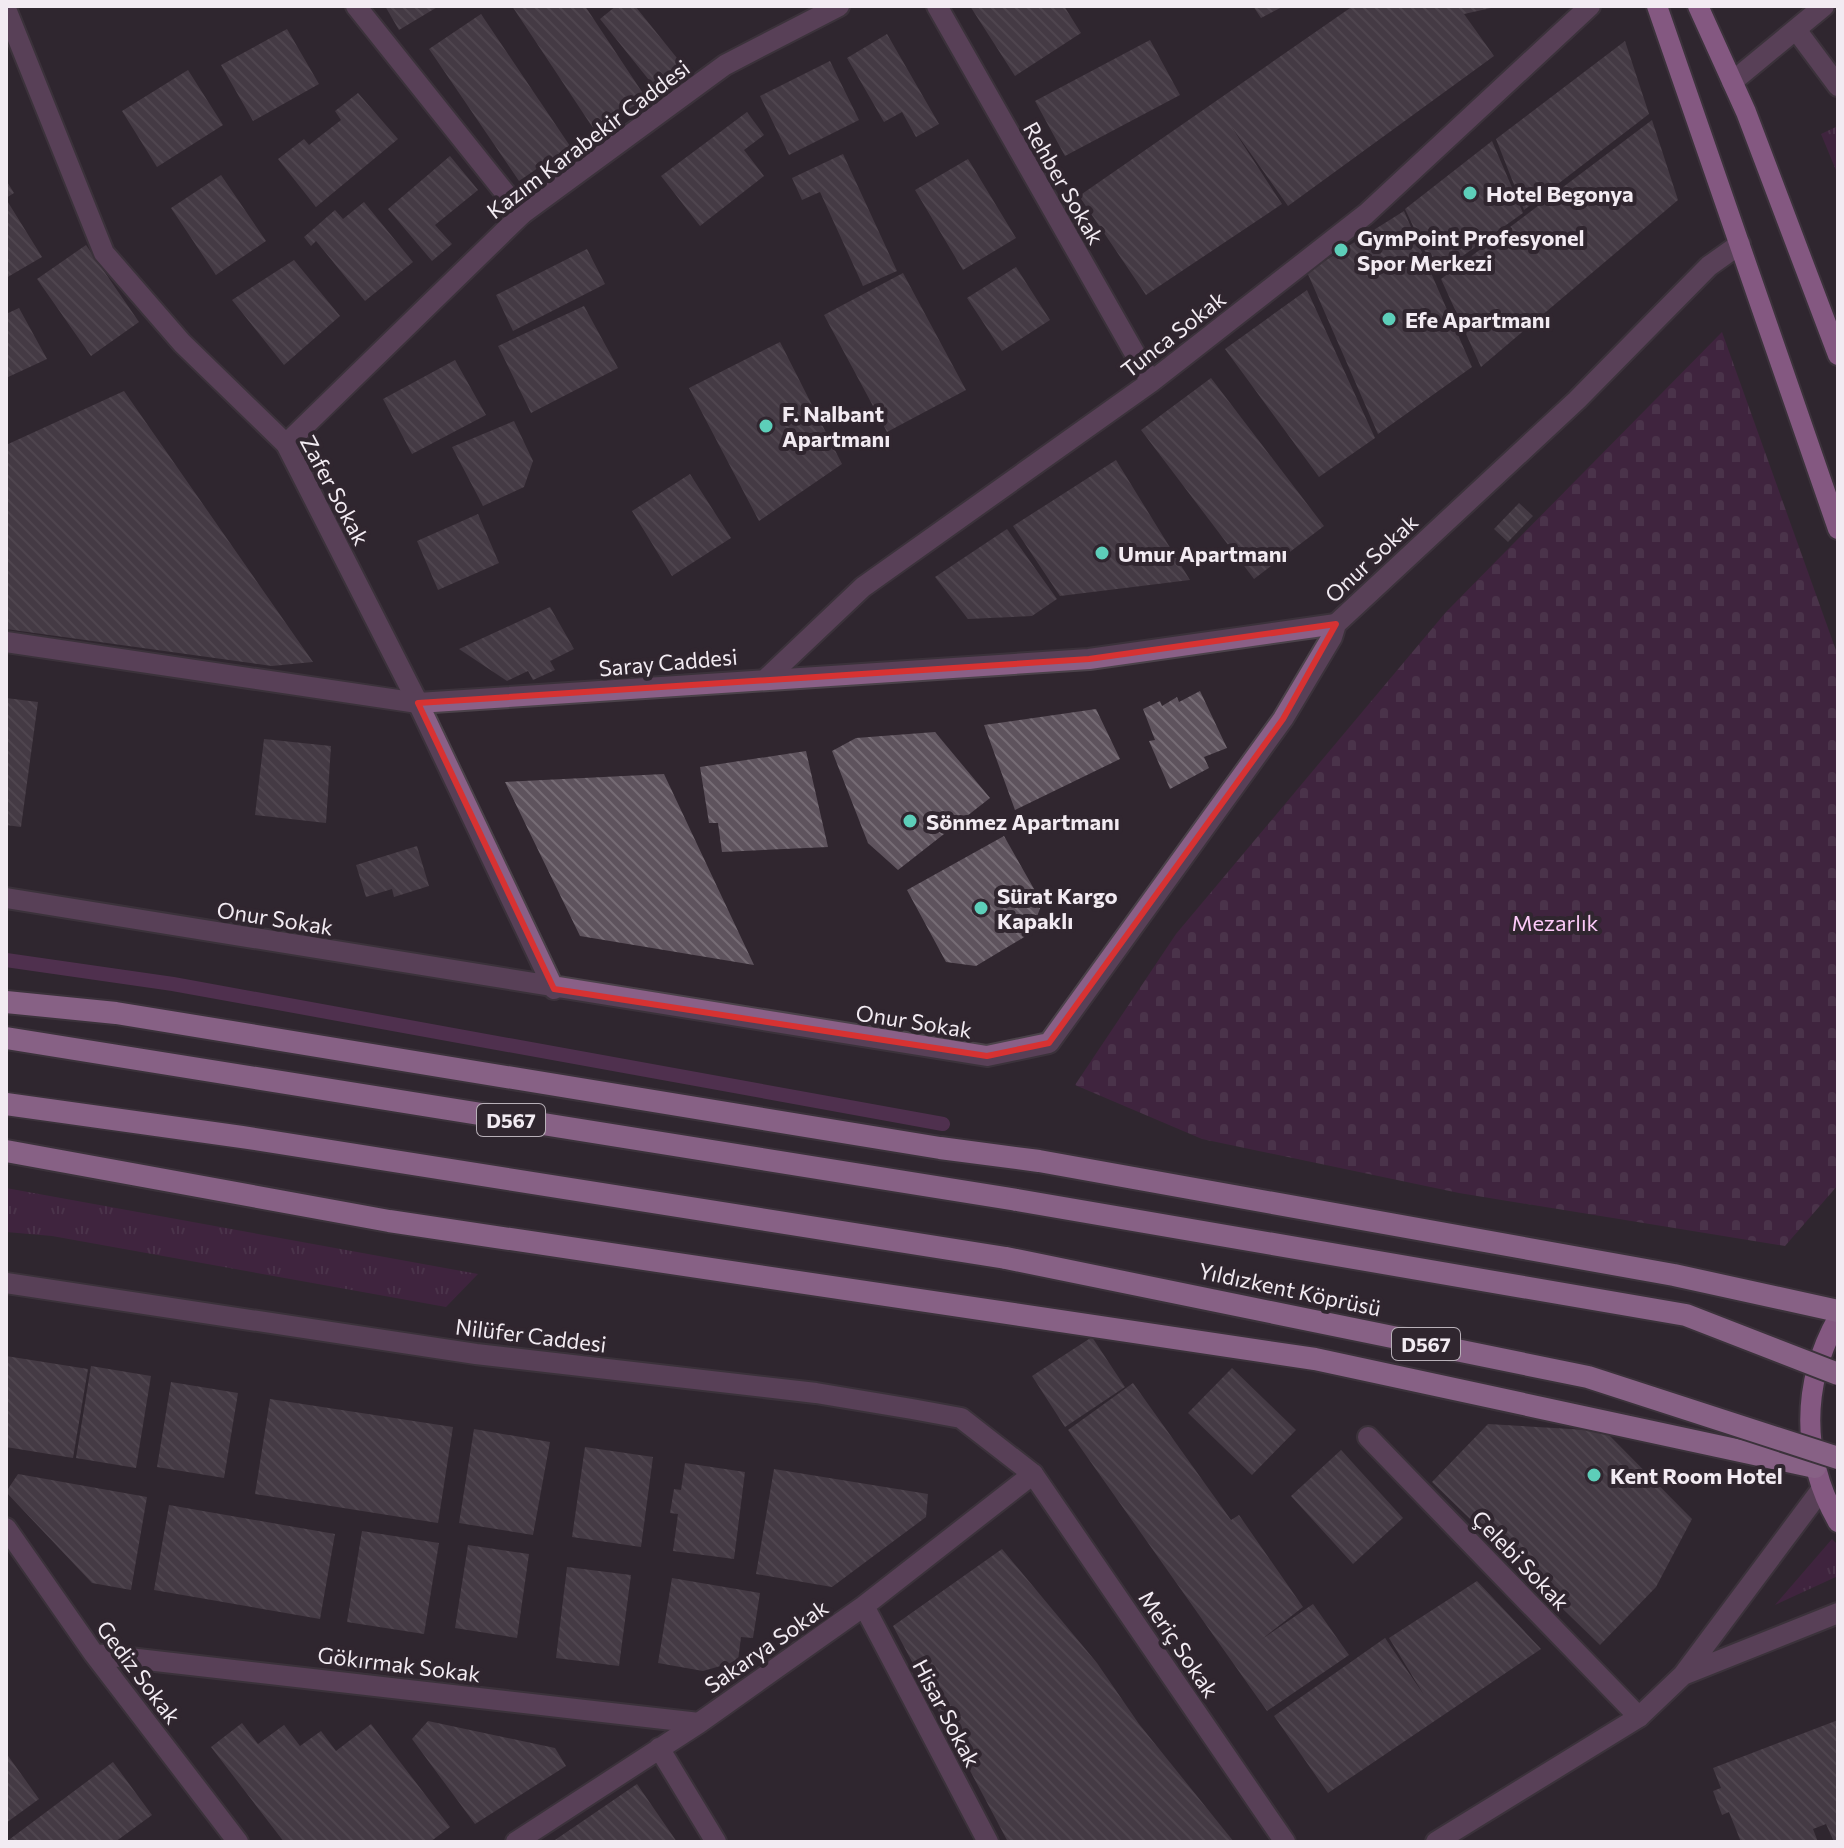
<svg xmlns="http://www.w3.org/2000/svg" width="1844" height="1848" font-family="Commissioner,sans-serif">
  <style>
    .grass { fill: url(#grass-tufts) }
    .cemetery { fill: url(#cemetery-stones) }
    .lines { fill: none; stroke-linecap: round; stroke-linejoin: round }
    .stream { stroke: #763d74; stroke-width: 14 }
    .building { fill: url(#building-back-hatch) }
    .minor-casing { stroke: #4b424a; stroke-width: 24 }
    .tertiary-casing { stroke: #4b424a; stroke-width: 24 }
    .primary-casing { stroke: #4b424a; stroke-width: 24 }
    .trunk-casing { stroke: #4b424a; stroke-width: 26 }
    .minor { stroke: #8a6087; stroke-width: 20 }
    .tertiary { stroke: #8a6087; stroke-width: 20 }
    .primary { stroke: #ea95e5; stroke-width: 20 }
    .trunk { stroke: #f2a8ed; stroke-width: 22 }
    .trunk-bridge-casing { stroke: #4b424a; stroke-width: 26; stroke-linecap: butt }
    .trunk-bridge { stroke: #f2a8ed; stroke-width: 22 }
    .marked { fill: none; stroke: #d73232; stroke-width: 6; stroke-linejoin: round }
    .poi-dot { fill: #5dceb9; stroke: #30262f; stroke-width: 3 }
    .labels { text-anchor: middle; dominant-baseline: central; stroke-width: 8; stroke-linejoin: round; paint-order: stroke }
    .shield { fill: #30262f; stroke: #b8b0b8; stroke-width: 2 }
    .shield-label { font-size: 20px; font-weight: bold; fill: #f2ebf2 }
    .street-label { font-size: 22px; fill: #f2ebf2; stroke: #30262f }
    .poi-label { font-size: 22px; font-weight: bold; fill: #f2ebf2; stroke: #30262f; text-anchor: start }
    .park-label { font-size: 22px; fill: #fcc9f8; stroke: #30262f }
  </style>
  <defs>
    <pattern id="grass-tufts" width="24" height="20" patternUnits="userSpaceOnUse" patternTransform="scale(2)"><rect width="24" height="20" fill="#532351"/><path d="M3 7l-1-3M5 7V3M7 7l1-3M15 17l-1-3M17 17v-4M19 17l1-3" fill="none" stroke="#6c436a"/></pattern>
    <pattern id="cemetery-stones" width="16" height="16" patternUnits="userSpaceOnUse" patternTransform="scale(2)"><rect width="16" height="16" fill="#532351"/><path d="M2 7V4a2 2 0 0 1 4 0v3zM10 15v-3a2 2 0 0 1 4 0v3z" fill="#6c436a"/></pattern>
    <pattern id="building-back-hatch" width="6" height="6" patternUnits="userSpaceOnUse" patternTransform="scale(2)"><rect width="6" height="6" fill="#5e535d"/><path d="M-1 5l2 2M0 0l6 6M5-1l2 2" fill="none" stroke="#766c75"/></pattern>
  </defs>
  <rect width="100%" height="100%" fill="#30262f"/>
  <path class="grass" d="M 1838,126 L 1838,175 L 1821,134 Z
    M 6,1188 L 478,1274 L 446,1307 L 52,1236 L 6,1232 Z
    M 1832,1539 L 1838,1545 L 1838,1576 L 1775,1605 Z"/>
  <path class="cemetery" d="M 1722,332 L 1838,656 L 1838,1185 L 1785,1246 L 1459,1193 L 1202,1139 L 1075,1085 L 1176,934 L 1446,612 Z"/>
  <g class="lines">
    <path class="stream" d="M 6,960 L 173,984 L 943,1124"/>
  </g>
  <path class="building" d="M 385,6 L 439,6 L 399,30 Z
    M 512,6 L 585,6 L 646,98 L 595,131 Z
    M 616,6 L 635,6 L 685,68 L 657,90 L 600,19 Z
    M 970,6 L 1064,6 L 1081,33 L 1015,76 Z
    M 1253,6 L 1284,6 L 1261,18 Z
    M 1353,6 L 1500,6 L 1464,14 L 1494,56 L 1288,206 L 1231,126 L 1282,204 L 1146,295 L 1079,196 Z
    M 481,14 L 570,146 L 519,181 L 429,49 Z
    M 287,29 L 319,84 L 253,121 L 221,65 Z
    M 887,34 L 939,124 L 916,137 L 902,112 L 884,122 L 847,58 Z
    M 1150,40 L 1180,95 L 1065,156 L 1035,101 Z
    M 1625,41 L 1649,114 L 1524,210 L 1496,139 Z
    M 830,61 L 859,120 L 789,155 L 760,96 Z
    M 188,70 L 223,125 L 157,167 L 122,111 Z
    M 358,93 L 398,139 L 316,207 L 278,159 L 304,139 L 309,145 L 341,120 L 335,111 Z
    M 747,112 L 764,135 L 744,150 L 764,176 L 700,226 L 661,176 Z
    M 1652,120 L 1678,200 L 1481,367 L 1441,279 Z
    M 1492,141 L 1523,213 L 1436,275 L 1405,209 Z
    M 843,154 L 897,271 L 863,286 L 820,192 L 802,200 L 792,178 Z
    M 450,156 L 478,190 L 435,225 L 452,244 L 432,261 L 388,209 Z
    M 968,159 L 1016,238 L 963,270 L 915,190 Z
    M 221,175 L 266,241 L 216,275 L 171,208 Z
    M 6,180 L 14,193 L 6,198 Z
    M 6,199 L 42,257 L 6,278 Z
    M 364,202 L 413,262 L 365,301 L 316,241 L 311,246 L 304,237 L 335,210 L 343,219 Z
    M 1404,211 L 1472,367 L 1378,434 L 1307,272 Z
    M 86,245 L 139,322 L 91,356 L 37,279 Z
    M 587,249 L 605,284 L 513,331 L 496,295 Z
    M 294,260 L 340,316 L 284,365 L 232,300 Z
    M 1016,267 L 1050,320 L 1002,351 L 967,298 Z
    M 903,273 L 966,390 L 887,432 L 824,315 Z
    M 1307,290 L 1375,438 L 1319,477 L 1225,349 Z
    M 584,306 L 618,368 L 531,413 L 498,346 Z
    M 19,308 L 47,359 L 6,378 L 6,314 Z
    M 780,342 L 842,464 L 759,521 L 689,388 Z
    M 455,360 L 486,415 L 412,454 L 383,399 Z
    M 1211,378 L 1324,526 L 1254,579 L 1141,430 Z
    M 124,391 L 313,662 L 272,666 L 6,629 L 6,445 Z
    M 514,421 L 533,461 L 524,487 L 483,506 L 452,447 Z
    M 1116,460 L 1190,580 L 1060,596 L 1013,526 Z
    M 690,474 L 731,538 L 672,576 L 632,511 Z
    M 1519,503 L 1533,516 L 1508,542 L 1494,529 Z
    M 478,514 L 499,563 L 438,590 L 417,541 Z
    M 1007,529 L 1057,599 L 1032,616 L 968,619 L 935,577 Z
    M 550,607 L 574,649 L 550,661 L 555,670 L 533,680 L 528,671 L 507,681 L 459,649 Z
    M 1200,691 L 1227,748 L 1204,757 L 1209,768 L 1170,789 L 1149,741 L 1155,740 L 1143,709 L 1160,701 L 1162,706 L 1177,697 L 1179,702 Z
    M 6,698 L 38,702 L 21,827 L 6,825 Z
    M 1096,709 L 1120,759 L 1015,810 L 984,725 Z
    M 935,732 L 990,798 L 898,870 L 868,843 L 832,751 L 856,738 Z
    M 264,739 L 331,746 L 326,823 L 255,815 Z
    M 806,751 L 828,847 L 722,852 L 718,823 L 709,823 L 700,767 Z
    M 664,774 L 754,965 L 580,936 L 505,782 Z
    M 1004,836 L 1042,903 L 1031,933 L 976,966 L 946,962 L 907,890 Z
    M 417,846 L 429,886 L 394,897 L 392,889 L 366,897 L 356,865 Z
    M 1092,1337 L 1125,1387 L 1065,1427 L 1032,1376 Z
    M 6,1356 L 88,1369 L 73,1458 L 6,1447 Z
    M 91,1366 L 151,1376 L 136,1468 L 76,1458 Z
    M 1232,1368 L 1296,1430 L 1252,1475 L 1188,1413 Z
    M 171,1382 L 238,1393 L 224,1478 L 157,1467 Z
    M 1133,1383 L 1231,1520 L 1239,1515 L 1303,1607 L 1262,1639 L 1313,1604 L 1349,1655 L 1267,1711 L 1068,1430 Z
    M 270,1399 L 453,1427 L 438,1523 L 255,1494 Z
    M 1488,1424 L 1605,1431 L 1692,1519 L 1656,1587 L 1600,1645 L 1432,1482 Z
    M 474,1429 L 550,1442 L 533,1535 L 459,1523 Z
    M 585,1447 L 653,1457 L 641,1547 L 572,1537 Z
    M 1341,1450 L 1403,1518 L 1353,1564 L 1291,1496 Z
    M 685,1463 L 745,1472 L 734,1559 L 673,1551 L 678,1514 L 670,1513 L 674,1489 L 681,1490 Z
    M 774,1469 L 928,1494 L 926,1517 L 832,1587 L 756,1574 Z
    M 18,1474 L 147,1497 L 131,1590 L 92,1583 L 6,1492 Z
    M 169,1505 L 335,1534 L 320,1619 L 154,1590 Z
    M 362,1531 L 439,1543 L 424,1634 L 347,1622 Z
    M 468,1545 L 529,1554 L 517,1638 L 455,1628 Z
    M 1002,1549 L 1097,1663 L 1139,1724 L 1234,1842 L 1008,1842 L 893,1626 Z
    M 567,1567 L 631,1575 L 619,1666 L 556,1658 Z
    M 672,1578 L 760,1593 L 753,1638 L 741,1637 L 738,1661 L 703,1671 L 658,1663 Z
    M 1477,1581 L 1541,1649 L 1328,1793 L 1274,1716 L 1385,1638 L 1424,1695 L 1389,1638 Z
    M 1838,1720 L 1838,1842 L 1834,1842 L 1826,1824 L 1813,1829 L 1818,1842 L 1741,1842 L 1729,1812 L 1722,1815 L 1713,1791 L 1721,1788 L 1713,1768 Z
    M 428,1721 L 555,1748 L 566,1766 L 475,1824 L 412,1739 Z
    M 242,1723 L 258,1744 L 284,1725 L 300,1746 L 321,1731 L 336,1751 L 371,1724 L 450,1827 L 430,1842 L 284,1842 L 211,1747 Z
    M 6,1753 L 39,1799 L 6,1823 Z
    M 113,1762 L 152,1815 L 115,1842 L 6,1842 Z
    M 637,1784 L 677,1842 L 552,1842 L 577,1825 Z"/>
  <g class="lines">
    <g class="minor-casing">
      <path id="minor" d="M 356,6 L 522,214
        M 937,6 L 1151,382
        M 6,9 L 104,253 L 182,343 L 286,444 L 418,703 L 554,989
        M 1797,31 L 1838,86
        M 768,677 L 863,587 L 1151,382 L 1366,214 L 1590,6
        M 6,898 L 987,1056 L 1049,1043 L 1283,719 L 1332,637 L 1336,624 L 1577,400 L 1709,266 L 1740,244
        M 1368,1437 L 1639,1717
        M 6,1528 L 94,1654 L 238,1842
        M 864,1606 L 988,1842
        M 94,1654 L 699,1723
        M 659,1748 L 716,1842
        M 516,1842 L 699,1723 L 864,1606 L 1033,1474 L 1285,1842"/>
    </g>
    <g class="tertiary-casing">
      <path id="tertiary" d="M 1732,82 L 1824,6
        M 286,444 L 522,214 L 725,65 L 839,6
        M 6,642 L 418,703 L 1089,659 L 1336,624
        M 6,1283 L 476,1354 L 816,1393 L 912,1409 L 961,1418 L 1033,1474
        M 1683,1675 L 1838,1613
        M 1436,1842 L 1639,1717 L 1683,1675 L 1821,1490"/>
    </g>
    <g class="primary-casing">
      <path id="primary" d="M 1657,6 L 1838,529
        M 1698,6 L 1746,112 L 1838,355
        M 1838,1318 C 1801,1384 1801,1457 1838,1522"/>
    </g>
    <g class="trunk-casing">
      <path id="trunk" d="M 6,1002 L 116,1013 L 940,1148 L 1039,1161 L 1674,1275 L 1838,1311
        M 6,1038 L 1017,1200
        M 6,1104 L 242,1137 L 1006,1258
        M 6,1151 L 389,1221 L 1315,1359 L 1815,1467"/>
    </g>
    <use href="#minor" class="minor"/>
    <use href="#tertiary" class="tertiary"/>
    <use href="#primary" class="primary"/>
    <use href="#trunk" class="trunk"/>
    <g class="trunk-bridge-casing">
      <path id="trunk-bridge" d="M 1017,1200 L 1686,1315 L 1838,1374
        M 1006,1258 L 1588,1377 L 1838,1458"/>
    </g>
    <use href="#trunk-bridge" class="trunk-bridge"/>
  </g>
  <path d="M0 0H1844V1848H0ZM 1336,624 L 1283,719 L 1049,1043 L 987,1056 L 554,989 L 418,703 L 1089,659 Z" fill="#30262f" fill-opacity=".55" fill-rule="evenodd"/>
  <path class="marked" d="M 1336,624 L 1283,719 L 1049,1043 L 987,1056 L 554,989 L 418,703 L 1089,659 Z"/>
  <g class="poi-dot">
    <circle cx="1470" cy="193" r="8"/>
    <circle cx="1341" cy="250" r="8"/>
    <circle cx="1389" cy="319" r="8"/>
    <circle cx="766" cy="426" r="8"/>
    <circle cx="1102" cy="553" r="8"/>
    <circle cx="910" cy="821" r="8"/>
    <circle cx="981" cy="908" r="8"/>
    <circle cx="1594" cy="1475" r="8"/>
  </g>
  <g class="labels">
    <g class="shield">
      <rect x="477" y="1104" width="68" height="32" rx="6"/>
      <rect x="1392" y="1328" width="68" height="32" rx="6"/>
    </g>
    <g class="shield-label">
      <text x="511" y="1120">D567</text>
      <text x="1426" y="1344">D567</text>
    </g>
    <g class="street-label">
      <text transform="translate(588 139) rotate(-37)">Kazım Karabekir Caddesi</text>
      <text transform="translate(1064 183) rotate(60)">Rehber Sokak</text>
      <text transform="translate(1173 334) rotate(-38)">Tunca Sokak</text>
      <text transform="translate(335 490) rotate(62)">Zafer Sokak</text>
      <text transform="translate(1371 558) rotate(-43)">Onur Sokak</text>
      <text transform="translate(668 662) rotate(-5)">Saray Caddesi</text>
      <text transform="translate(275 918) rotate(9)">Onur Sokak</text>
      <text transform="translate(914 1021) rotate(9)">Onur Sokak</text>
      <text transform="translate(1290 1289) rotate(12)">Yıldızkent Köprüsü</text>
      <text transform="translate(531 1335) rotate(7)">Nilüfer Caddesi</text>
      <text transform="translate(1521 1560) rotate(46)">Çelebi Sokak</text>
      <text transform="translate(1179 1644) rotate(56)">Meriç Sokak</text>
      <text transform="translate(766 1646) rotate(-35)">Sakarya Sokak</text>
      <text transform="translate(399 1664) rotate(7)">Gökırmak Sokak</text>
      <text transform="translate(139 1672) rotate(53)">Gediz Sokak</text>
      <text transform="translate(947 1713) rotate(62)">Hisar Sokak</text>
    </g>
    <g class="poi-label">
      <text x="1486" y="193">Hotel Begonya</text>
      <text x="1357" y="237">GymPoint Profesyonel<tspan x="1357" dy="25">Spor Merkezi</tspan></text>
      <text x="1405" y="319">Efe Apartmanı</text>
      <text x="782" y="413">F. Nalbant<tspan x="782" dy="25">Apartmanı</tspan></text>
      <text x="1118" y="553">Umur Apartmanı</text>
      <text x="926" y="821">Sönmez Apartmanı</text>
      <text x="997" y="895">Sürat Kargo<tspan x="997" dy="25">Kapaklı</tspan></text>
      <text x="1610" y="1475">Kent Room Hotel</text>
    </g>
    <g class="park-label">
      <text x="1555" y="922">Mezarlık</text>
    </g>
  </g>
  <rect width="1844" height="1848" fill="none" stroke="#f2ebf2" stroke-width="16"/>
</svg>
